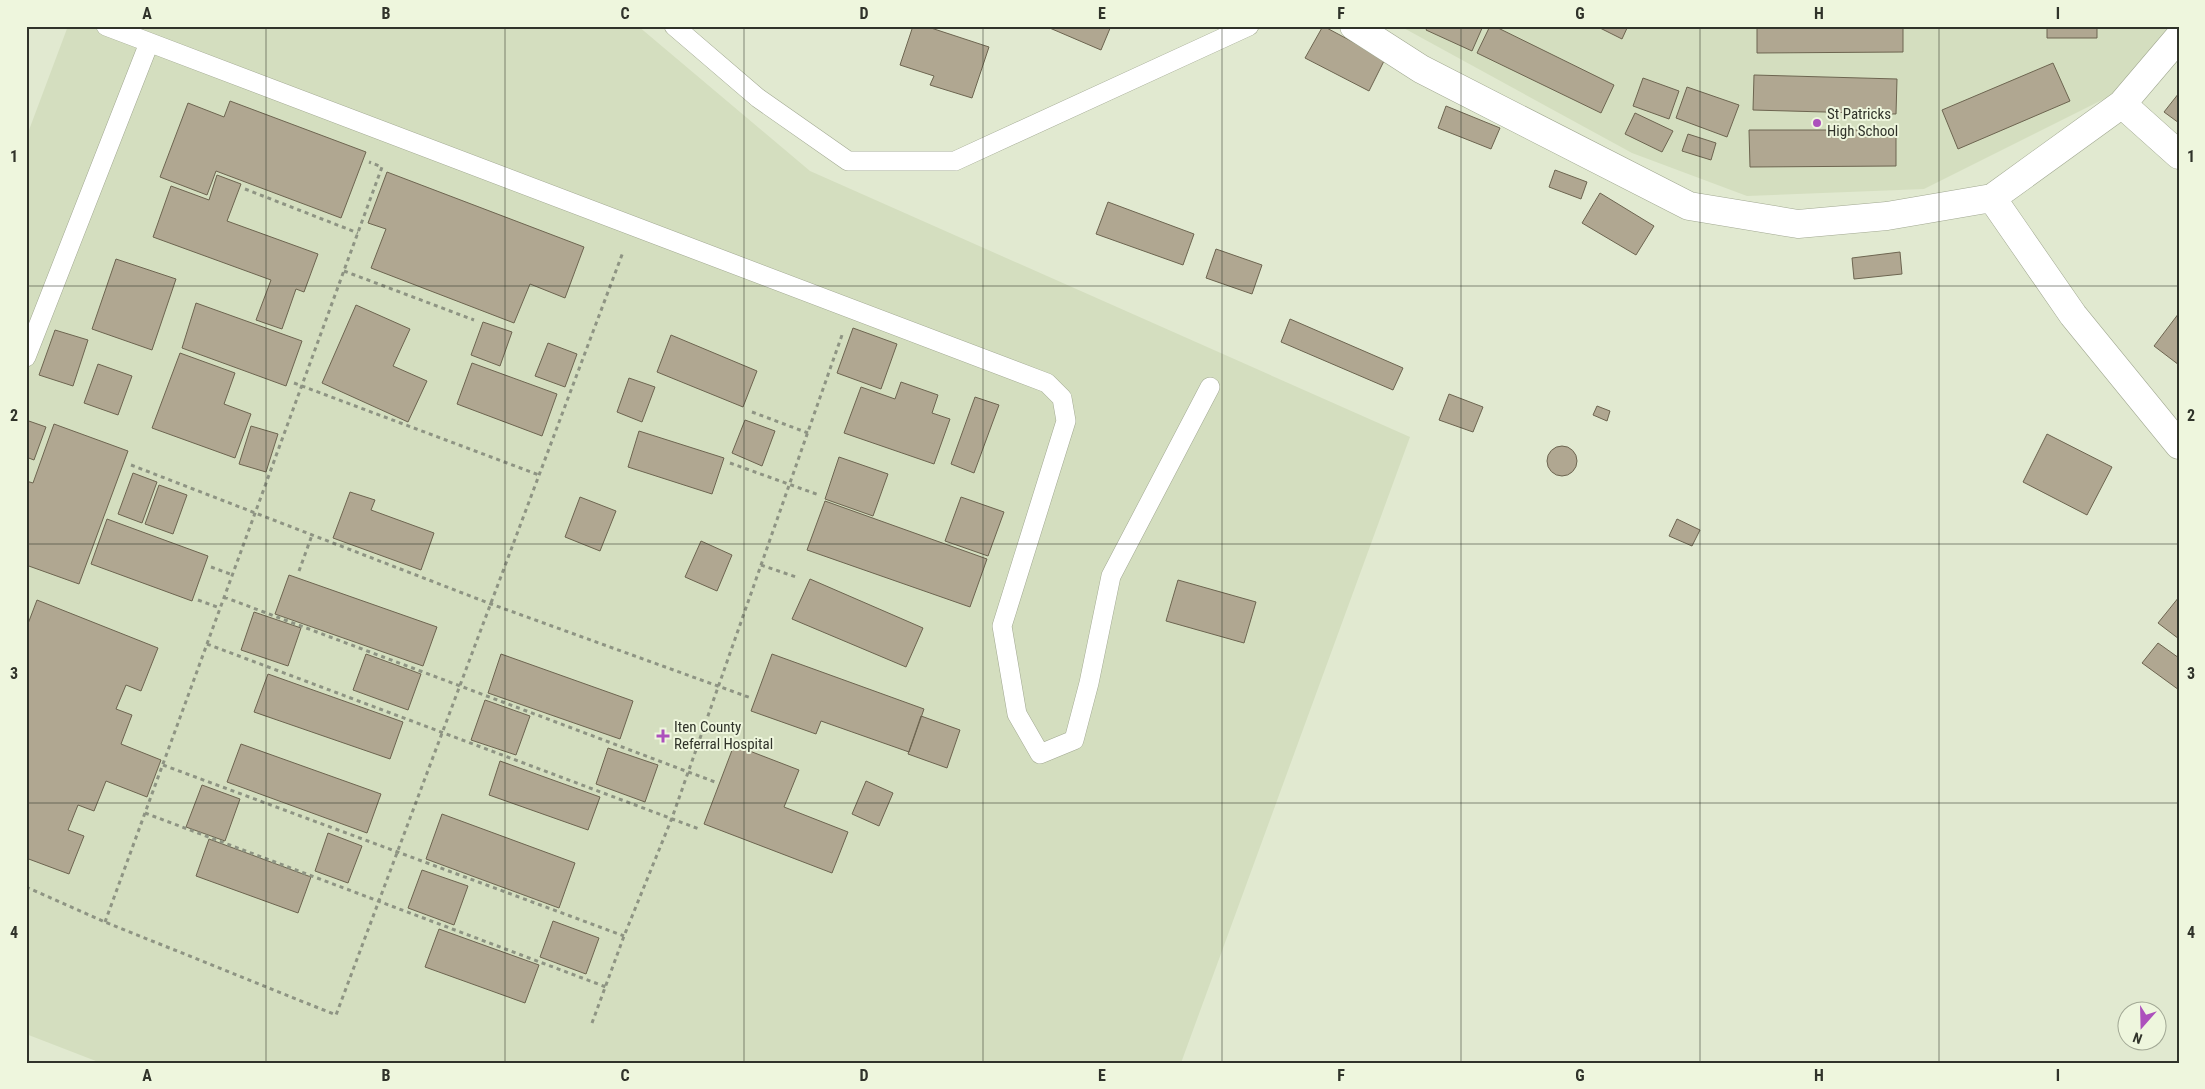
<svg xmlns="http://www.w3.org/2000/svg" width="2205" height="1089" font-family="'Roboto Condensed',sans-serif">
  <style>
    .built { fill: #d4debf }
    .building { fill: #b0a791; stroke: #6d6550 }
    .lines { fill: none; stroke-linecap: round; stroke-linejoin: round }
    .lane-casing { stroke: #a1a891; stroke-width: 20 }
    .street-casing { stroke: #a1a891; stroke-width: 29 }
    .path { stroke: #8e9483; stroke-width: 3; stroke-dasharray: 4 4; stroke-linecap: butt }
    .lane { stroke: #fff; stroke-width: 19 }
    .street { stroke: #fff; stroke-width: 28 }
    .grid { fill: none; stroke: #30332a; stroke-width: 1; stroke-opacity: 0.55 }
    .poi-dot { fill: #ac51bc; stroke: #eef6dd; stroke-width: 2 }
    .labels { text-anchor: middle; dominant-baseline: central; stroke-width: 4; stroke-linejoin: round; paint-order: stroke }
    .poi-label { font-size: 15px; fill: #30332a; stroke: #eef6dd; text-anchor: start }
    .neatline { fill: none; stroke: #30332a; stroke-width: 2 }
    .grid-label { font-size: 16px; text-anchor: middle; font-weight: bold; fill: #30332a }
  </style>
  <rect width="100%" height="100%" fill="#e1e9d0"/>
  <path class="built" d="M 68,26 L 638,26 L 810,171 L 1410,437 L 1181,1063 L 101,1063 L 26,1034 L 26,138 Z
    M 1400,26 L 2169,26 L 2116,93 L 1924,189 L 1747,196 L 1632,153 Z"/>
  <path class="building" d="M 913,26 L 925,26 L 989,47 L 972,98 L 930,85 L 934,76 L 900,65 Z
    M 1045,26 L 1111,26 L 1101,50 Z
    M 1323,26 L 1385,59 L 1369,91 L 1305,58 Z
    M 1428,26 L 1483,26 L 1472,51 L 1426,30 Z
    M 1490,26 L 1494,26 L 1614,85 L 1601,113 L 1477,53 Z
    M 1596,26 L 1628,26 L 1622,39 Z
    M 1757,26 L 1903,26 L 1903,52 L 1757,53 Z
    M 2047,26 L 2097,26 L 2097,38 L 2047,38 Z
    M 2053,63 L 2070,101 L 1958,149 L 1942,110 Z
    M 1754,75 L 1897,79 L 1896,114 L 1753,110 Z
    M 1643,78 L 1679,91 L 1669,119 L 1633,106 Z
    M 1687,87 L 1739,105 L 1727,137 L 1676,118 Z
    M 2179,93 L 2179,123 L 2164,112 Z
    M 230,101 L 366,152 L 341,218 L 216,171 L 207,195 L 160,177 L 188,103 L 224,117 Z
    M 1446,106 L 1500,128 L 1491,149 L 1438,128 Z
    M 1635,113 L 1673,131 L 1662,152 L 1625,134 Z
    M 1749,130 L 1896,130 L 1896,166 L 1750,167 Z
    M 1688,134 L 1716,143 L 1711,160 L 1682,151 Z
    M 1555,170 L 1587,182 L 1581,199 L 1549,187 Z
    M 387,172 L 584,247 L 565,298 L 530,284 L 514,323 L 371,268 L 386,229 L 368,223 Z
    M 217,175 L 241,184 L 227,221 L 318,254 L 304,292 L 296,289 L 282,329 L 256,320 L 271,280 L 153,237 L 171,186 L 209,200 Z
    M 1600,193 L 1654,226 L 1636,255 L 1582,223 Z
    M 1108,202 L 1194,234 L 1183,265 L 1096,234 Z
    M 1216,249 L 1262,265 L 1252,294 L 1206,278 Z
    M 1900,252 L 1902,274 L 1854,279 L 1852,258 Z
    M 116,259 L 176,279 L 152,350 L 92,329 Z
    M 196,303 L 302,341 L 286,386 L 182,348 Z
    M 356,305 L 410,329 L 393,366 L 427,381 L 408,422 L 322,383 Z
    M 2179,313 L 2179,365 L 2154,346 Z
    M 1290,319 L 1403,368 L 1393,390 L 1281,342 Z
    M 483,322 L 512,332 L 500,366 L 471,355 Z
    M 853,328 L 897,344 L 881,389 L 837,373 Z
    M 55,330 L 88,340 L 73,386 L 39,375 Z
    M 671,335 L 757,371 L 743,407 L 657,372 Z
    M 548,343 L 577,354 L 565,387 L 535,376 Z
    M 180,353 L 235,373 L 224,404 L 251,414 L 235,458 L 152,428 Z
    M 472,363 L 557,394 L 542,436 L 457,404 Z
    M 98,364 L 132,376 L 118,415 L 84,403 Z
    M 629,378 L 655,387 L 642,422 L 617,412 Z
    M 901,382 L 938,395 L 932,413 L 950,419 L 934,464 L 844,433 L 861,387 L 895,399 Z
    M 1449,394 L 1483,407 L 1473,432 L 1439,420 Z
    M 975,397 L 999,405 L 974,473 L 951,464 Z
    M 1597,406 L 1610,411 L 1607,421 L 1593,415 Z
    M 26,420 L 46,427 L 34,460 L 26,457 Z
    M 745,420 L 775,431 L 762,466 L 732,453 Z
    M 54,424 L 128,451 L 79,584 L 26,565 L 26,481 L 33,483 Z
    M 251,426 L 278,434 L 266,472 L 239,464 Z
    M 639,431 L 724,458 L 712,494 L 628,467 Z
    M 2047,434 L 2112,467 L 2087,515 L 2023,482 Z
    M1547 461a15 15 0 1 1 30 0a15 15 0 1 1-30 0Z
    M 839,457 L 888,474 L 873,516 L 825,499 Z
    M 133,473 L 157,482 L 142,523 L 118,514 Z
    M 159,485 L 187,495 L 173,534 L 145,524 Z
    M 350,492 L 375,500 L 371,510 L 434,533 L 421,570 L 333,538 Z
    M 580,497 L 616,511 L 600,551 L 565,537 Z
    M 961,497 L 1004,512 L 988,556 L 945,541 Z
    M 825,501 L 987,559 L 970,607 L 807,550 Z
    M 107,519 L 208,556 L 192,601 L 91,564 Z
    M 1677,519 L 1700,530 L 1692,546 L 1669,536 Z
    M 701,541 L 732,555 L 717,591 L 685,577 Z
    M 289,575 L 437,627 L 423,666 L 275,614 Z
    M 810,579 L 923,628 L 906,667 L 792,619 Z
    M 1178,580 L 1256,602 L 1244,643 L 1166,621 Z
    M 2179,597 L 2179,639 L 2158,623 Z
    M 37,600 L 158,648 L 141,691 L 126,685 L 116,709 L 132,715 L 121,744 L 161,760 L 147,797 L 106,781 L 94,811 L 78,805 L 68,830 L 84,836 L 69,874 L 26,858 L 26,629 Z
    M 254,612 L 301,628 L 288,666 L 241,650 Z
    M 2158,643 L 2179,658 L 2179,690 L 2142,663 Z
    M 366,654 L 421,674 L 408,710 L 353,690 Z
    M 501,654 L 633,701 L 620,739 L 488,693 Z
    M 772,654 L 924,709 L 909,752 L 821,721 L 816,734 L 751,711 Z
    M 268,674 L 403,722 L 390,759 L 254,712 Z
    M 485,700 L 530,716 L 516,755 L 471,740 Z
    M 921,716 L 960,730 L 947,768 L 908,754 Z
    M 241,744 L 381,794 L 367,833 L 227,782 Z
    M 734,745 L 799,770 L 784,807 L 848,832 L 832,873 L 704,824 Z
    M 608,748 L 658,765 L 645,802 L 596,784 Z
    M 500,761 L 600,797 L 588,830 L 489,795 Z
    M 866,781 L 893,793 L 879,826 L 852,814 Z
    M 202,785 L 240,799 L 225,841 L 186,827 Z
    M 442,814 L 575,863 L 559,908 L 426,859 Z
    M 328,833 L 362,846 L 348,883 L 315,871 Z
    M 209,839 L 311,877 L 298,913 L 196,876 Z
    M 422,870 L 468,886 L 454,925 L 408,908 Z
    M 553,921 L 599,938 L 586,974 L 540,957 Z
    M 439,929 L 539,965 L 525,1003 L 425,967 Z"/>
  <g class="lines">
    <g class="lane-casing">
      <path id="lane" d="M 106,26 L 1047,383 L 1062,398 L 1066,421 L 1002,626 L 1017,714 L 1040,754 L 1074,740 L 1089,683 L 1111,576 L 1210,387
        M 674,26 L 758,98 L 848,161 L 955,161 L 1249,26
        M 26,357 L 149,43"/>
    </g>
    <g class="street-casing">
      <path id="street" d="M 1354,26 L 1421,69 L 1689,206 L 1798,224 L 1887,216 L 1992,198 L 2122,104 L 2179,37
        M 2122,104 L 2179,155
        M 1992,198 L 2073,315 L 2179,445"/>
    </g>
    <path class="path" d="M 245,189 L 358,233
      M 344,271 L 474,320
      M 294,383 L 539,475
      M 752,412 L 808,433
      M 730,463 L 819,495
      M 131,465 L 491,604 L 751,698
      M 761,565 L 796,577
      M 211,567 L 233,575
      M 299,571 L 312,535
      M 224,597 L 715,782
      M 198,600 L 220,608
      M 207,644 L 699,829
      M 163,765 L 624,936
      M 145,813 L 606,987
      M 26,887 L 105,922 L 336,1015 L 623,252
      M 105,922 L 382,167 L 369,162
      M 592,1023 L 624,936 L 672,818 L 842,335"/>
    <use href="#lane" class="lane"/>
    <use href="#street" class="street"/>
  </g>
  <path class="grid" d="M 266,26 L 266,1063M 505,26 L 505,1063M 744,26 L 744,1063M 983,26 L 983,1063M 1222,26 L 1222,1063M 1461,26 L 1461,1063M 1700,26 L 1700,1063M 1939,26 L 1939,1063M 26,286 L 2179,286M 26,544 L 2179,544M 26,803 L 2179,803"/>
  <g class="poi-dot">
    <circle cx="1817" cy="123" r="5"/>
    <path d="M660.5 728.5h5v5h5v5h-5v5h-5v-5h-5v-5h5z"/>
  </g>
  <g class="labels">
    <g class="poi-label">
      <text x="1827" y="114">St Patricks<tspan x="1827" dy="17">High School</tspan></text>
      <text x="674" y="727">Iten County<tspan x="674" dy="17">Referral Hospital</tspan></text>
    </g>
  </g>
  <rect width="2205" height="1089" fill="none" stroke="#eef6dd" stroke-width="55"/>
  <g transform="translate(2142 1026) rotate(200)"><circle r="24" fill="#eef6dd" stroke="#a2a895"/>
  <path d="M0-4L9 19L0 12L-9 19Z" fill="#ac51bc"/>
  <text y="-8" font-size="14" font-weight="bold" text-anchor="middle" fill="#30332a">N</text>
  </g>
  <rect x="28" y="28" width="2150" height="1034" class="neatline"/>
  <g class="grid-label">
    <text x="147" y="19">A</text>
    <text x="386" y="19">B</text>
    <text x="625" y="19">C</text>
    <text x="864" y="19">D</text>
    <text x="1102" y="19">E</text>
    <text x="1341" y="19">F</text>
    <text x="1580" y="19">G</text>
    <text x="1819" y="19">H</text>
    <text x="2058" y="19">I</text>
    <text x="14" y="162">1</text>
    <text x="2191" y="162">1</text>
    <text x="14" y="421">2</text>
    <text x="2191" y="421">2</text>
    <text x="14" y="679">3</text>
    <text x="2191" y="679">3</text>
    <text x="14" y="938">4</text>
    <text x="2191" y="938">4</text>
    <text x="147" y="1081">A</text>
    <text x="386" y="1081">B</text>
    <text x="625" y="1081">C</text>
    <text x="864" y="1081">D</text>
    <text x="1102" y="1081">E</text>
    <text x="1341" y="1081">F</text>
    <text x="1580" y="1081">G</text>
    <text x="1819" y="1081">H</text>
    <text x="2058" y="1081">I</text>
  </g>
</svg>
